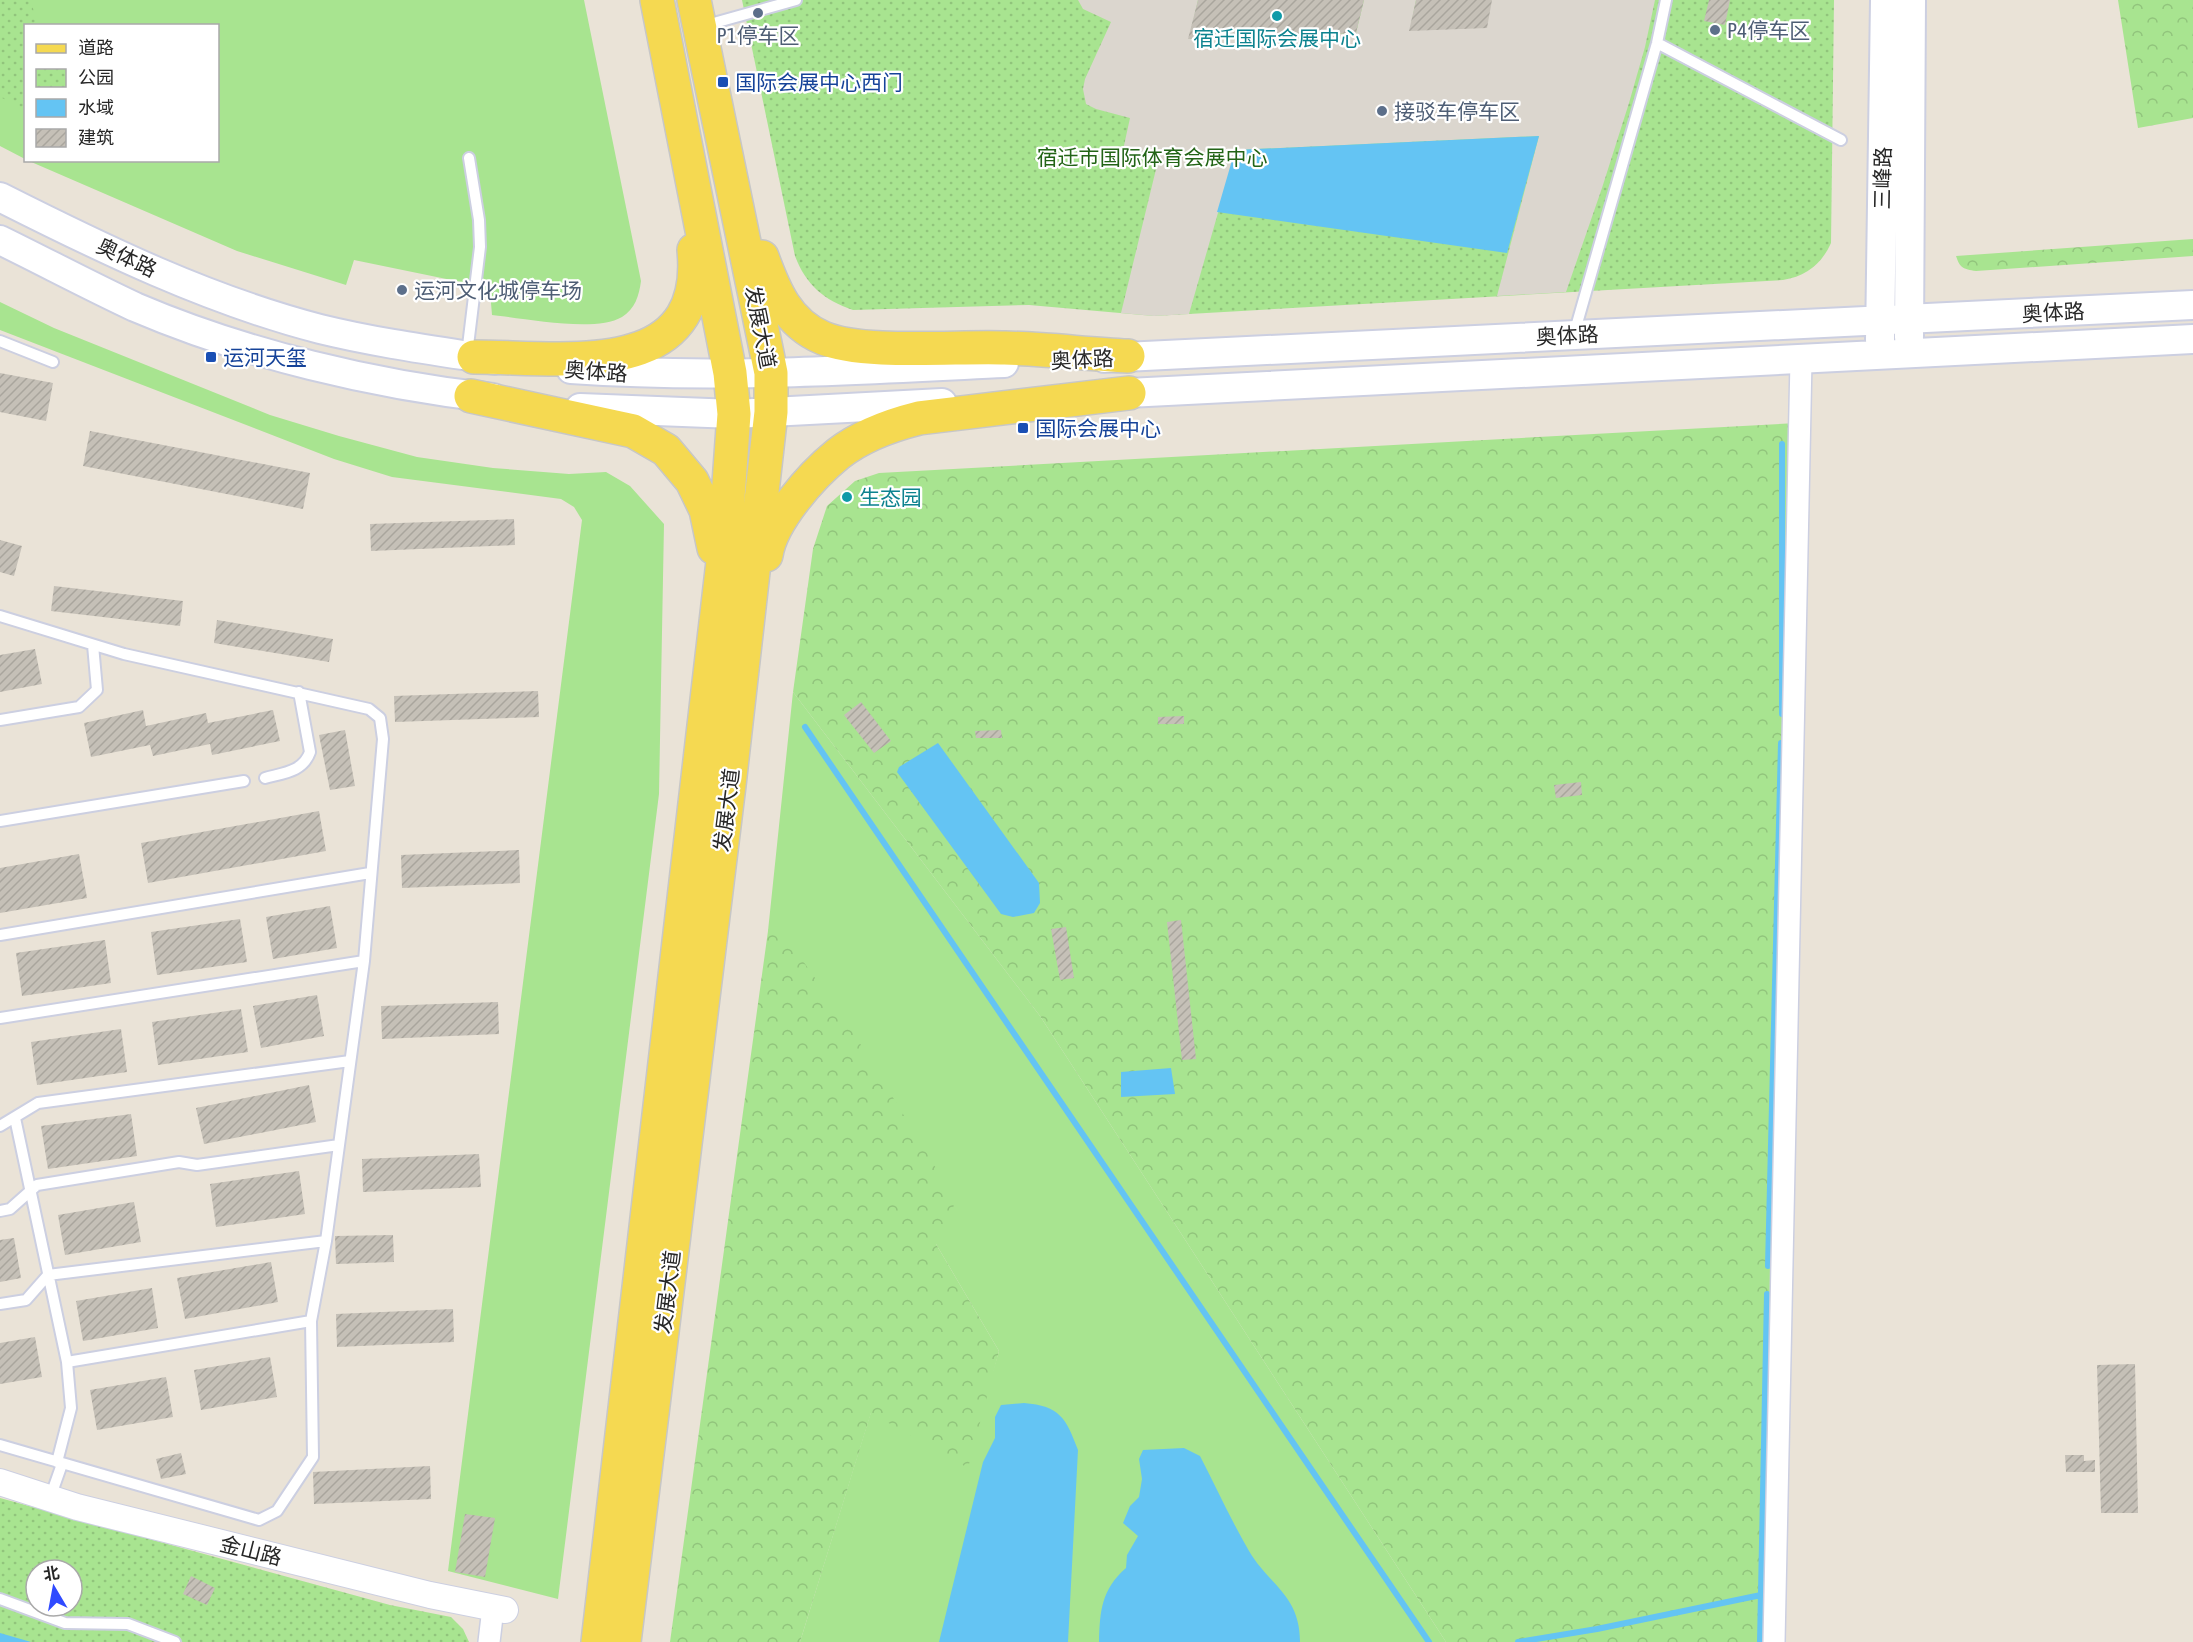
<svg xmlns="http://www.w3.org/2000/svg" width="2193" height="1642" font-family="'Asap Condensed','Noto Sans SC',sans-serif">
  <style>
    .grass { fill: #a8e490 }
    .forest { fill: url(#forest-crowns) }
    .park { fill: url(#park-dots); fill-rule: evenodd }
    .plaza { fill: #dbd6ce }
    .water { fill: #64c4f3 }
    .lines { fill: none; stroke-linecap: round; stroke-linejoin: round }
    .stream { stroke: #64c4f3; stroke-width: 6 }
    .building { fill: url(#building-hatch) }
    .service-casing { stroke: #cccfe1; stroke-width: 14 }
    .minor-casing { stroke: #cccfe1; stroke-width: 24 }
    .tertiary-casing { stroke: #cccfe1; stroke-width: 28 }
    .secondary-casing { stroke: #cccfe1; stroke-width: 32 }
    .primary-casing { stroke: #c7c7c7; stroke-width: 36 }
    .service { stroke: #fff; stroke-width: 10 }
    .minor { stroke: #fff; stroke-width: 21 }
    .tertiary { stroke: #fff; stroke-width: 26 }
    .secondary { stroke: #fff; stroke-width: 28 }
    .primary { stroke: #f5d951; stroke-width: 33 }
    .service-dot { fill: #5c6f8a; stroke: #fff; stroke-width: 2 }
    .culture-dot { fill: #0f9aa8; stroke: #fff; stroke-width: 2 }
    .transit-dot { fill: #1a4fb4; stroke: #fff; stroke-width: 2 }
    .labels { text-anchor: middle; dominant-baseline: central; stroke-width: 4.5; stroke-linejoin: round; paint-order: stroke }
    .service-label { font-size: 21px; fill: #4e5e75; stroke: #fff; text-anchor: start }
    .culture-label { font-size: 21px; fill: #0d838f; stroke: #fff }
    .transit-label { font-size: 21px; fill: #164399; stroke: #fff; text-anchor: start }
    .park-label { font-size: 21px; fill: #226416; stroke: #fff }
    .street-label { font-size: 21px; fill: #272727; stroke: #fff }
  </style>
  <defs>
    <pattern id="forest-crowns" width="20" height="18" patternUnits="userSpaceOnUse" patternTransform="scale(1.5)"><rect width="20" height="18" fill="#a8e490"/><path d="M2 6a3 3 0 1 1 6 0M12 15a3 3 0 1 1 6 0" fill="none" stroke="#91c47c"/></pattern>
    <pattern id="park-dots" width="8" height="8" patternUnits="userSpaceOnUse" patternTransform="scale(1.5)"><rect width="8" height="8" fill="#a8e490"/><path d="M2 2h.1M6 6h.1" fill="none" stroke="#91c47c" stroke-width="1.8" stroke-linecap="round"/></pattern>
    <pattern id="building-hatch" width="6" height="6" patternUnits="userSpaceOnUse" patternTransform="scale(1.5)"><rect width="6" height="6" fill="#c5c0b7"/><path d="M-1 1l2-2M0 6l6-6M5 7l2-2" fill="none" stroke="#a9a59d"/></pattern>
  </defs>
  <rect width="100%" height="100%" fill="#eae3d7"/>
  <path class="grass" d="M 0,0 L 584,0 L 641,281 C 639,296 635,309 622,317 C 595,333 523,318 492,315 L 490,291 L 461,286 L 461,282 L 354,260 L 346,285 L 237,251 L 29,161 L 218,160 L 218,26 L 26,26 L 25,159 L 0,146 Z
    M 0,302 L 54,328 L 270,415 L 339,436 L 417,457 L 493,468 L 569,474 L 606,472 L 630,486 L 664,524 L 659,794 L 558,1599 L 448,1571 L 582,520 L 574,507 L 561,499 L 392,477 L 334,459 L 0,330 Z
    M 793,692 L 1040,1016 L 1446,1642 L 800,1642 L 871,1412 L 985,1398 L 999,1351 L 936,1244 L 768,931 Z"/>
  <path class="forest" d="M 2118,0 L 2193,0 L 2193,118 L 2138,128 Z
    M 2193,239 L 2193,256 L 1976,271 C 1963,269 1960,268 1956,256 Z
    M 1797,423 L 1772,1642 L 1446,1642 L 1040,1016 L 793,692 L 813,549 L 827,506 L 855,481 L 879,473 Z
    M 773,919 L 850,1027 L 956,1201 L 936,1244 L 999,1351 L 968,1468 L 871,1413 L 800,1642 L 670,1642 L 768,931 Z"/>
  <path class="park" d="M 0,0 L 31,0 L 37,25 L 26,26 L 25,109 L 0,97 Z
    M 742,0 L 1834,0 L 1831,243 C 1821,265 1806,276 1783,280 L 1154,316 L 1029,305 L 853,310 C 824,300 806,285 795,256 Z
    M 0,1498 L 390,1605 L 451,1617 L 463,1629 L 469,1642 L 0,1642 ZM 36,1570 L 72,1570 L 72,1606 L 36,1606 Z"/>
  <path class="plaza" d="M 1078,0 L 1198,0 L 1189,39 L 1356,33 L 1364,0 L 1416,0 L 1410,30 L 1492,0 L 1655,0 L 1645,47 L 1629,103 L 1602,188 L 1566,292 L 1497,296 L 1539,136 L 1236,150 L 1189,314 L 1154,316 L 1121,313 L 1158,161 L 1123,150 L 1130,118 L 1096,109 L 1086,104 L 1083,89 L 1085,79 L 1111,22 L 1083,9 Z"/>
  <path class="water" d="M 1539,136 L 1507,253 L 1217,212 L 1235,150 Z
    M 938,743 L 1039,883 L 1040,903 L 1034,913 L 1013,917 L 1001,914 L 897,772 L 899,767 Z
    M 1171,1068 L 1175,1094 L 1121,1097 L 1121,1072 Z
    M 1024,1403 C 1060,1406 1066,1418 1078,1450 L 1068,1642 L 939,1642 L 983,1462 L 995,1438 L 995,1417 L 1001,1405 Z
    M 1184,1448 L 1200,1456 C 1216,1487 1231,1520 1249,1551 C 1269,1585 1300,1595 1300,1642 L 1099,1642 C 1100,1611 1101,1590 1126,1568 L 1127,1555 L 1138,1536 L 1123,1523 L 1130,1506 L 1139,1497 L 1142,1479 L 1139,1459 L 1143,1450 Z
    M 0,1633 L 31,1642 L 0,1642 Z"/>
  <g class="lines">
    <path class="stream" d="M 1782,714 L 1782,444
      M 805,727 L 1429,1642
      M 1768,1266 L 1781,743
      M 1518,1642 L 1597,1629 L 1761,1595
      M 1760,1642 L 1767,1294"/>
  </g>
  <path class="building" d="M 1198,0 L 1364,0 L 1356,33 L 1188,39 Z
    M 1416,0 L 1492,0 L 1487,28 L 1409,31 Z
    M 1709,0 L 1730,0 L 1725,25 L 1704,21 Z
    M 0,373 L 53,383 L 46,421 L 0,412 Z
    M 90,431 L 310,473 L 303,509 L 83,466 Z
    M 514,519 L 515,545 L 371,551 L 370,524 Z
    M 0,540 L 22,546 L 14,576 L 0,572 Z
    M 54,586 L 183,601 L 180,626 L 51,611 Z
    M 217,620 L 333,639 L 329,662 L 214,643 Z
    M 35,649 L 42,684 L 0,692 L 0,655 Z
    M 538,691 L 539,717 L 395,722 L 394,696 Z
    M 861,702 L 891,741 L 874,753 L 844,715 Z
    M 143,710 L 146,726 L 206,713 L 208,723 L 273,710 L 280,741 L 212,755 L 210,744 L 153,756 L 150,745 L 91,757 L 84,723 Z
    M 1184,716 L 1184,724 L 1158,724 L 1158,717 Z
    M 345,730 L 355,786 L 330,790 L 319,735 Z
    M 1001,730 L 1002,738 L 976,738 L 975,731 Z
    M 1581,782 L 1582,795 L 1556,798 L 1554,785 Z
    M 319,811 L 326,851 L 148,883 L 141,843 Z
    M 519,850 L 520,883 L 402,888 L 401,855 Z
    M 79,854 L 87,898 L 0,913 L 0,868 Z
    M 330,906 L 337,948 L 273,959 L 266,917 Z
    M 240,919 L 247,962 L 157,975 L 151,932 Z
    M 1181,920 L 1196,1059 L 1182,1060 L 1167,922 Z
    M 1066,927 L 1074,978 L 1060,980 L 1051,929 Z
    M 105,940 L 111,983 L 22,996 L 16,953 Z
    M 317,995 L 324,1036 L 261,1048 L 253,1006 Z
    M 498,1002 L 499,1034 L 382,1039 L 381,1006 Z
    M 241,1009 L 248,1052 L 158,1065 L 152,1022 Z
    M 121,1029 L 127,1072 L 37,1085 L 31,1042 Z
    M 309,1085 L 316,1122 L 204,1144 L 196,1108 Z
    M 131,1114 L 137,1156 L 48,1169 L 41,1126 Z
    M 479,1154 L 481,1187 L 363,1192 L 362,1159 Z
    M 299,1171 L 305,1214 L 216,1227 L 210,1184 Z
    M 134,1202 L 141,1242 L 65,1255 L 58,1215 Z
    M 393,1235 L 394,1262 L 336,1264 L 335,1236 Z
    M 14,1238 L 21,1278 L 0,1282 L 0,1240 Z
    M 271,1262 L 278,1302 L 185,1319 L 177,1278 Z
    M 152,1288 L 158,1328 L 83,1341 L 76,1301 Z
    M 453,1309 L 454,1342 L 337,1347 L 336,1314 Z
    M 35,1337 L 42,1377 L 0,1384 L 0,1343 Z
    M 270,1357 L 277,1397 L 201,1410 L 194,1370 Z
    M 2135,1364 L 2138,1513 L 2101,1513 L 2097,1365 Z
    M 166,1377 L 173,1417 L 97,1430 L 90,1390 Z
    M 181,1453 L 186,1474 L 161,1479 L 156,1459 Z
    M 2065,1455 L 2084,1455 L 2084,1461 L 2095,1460 L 2095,1472 L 2066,1472 Z
    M 430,1466 L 431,1499 L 314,1504 L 313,1472 Z
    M 465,1514 L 495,1518 L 485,1577 L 455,1572 Z
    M 191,1576 L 215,1588 L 207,1605 L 183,1594 Z"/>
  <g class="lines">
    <g class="service-casing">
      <path id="service" d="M 703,26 L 796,0
        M 1657,43 L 1841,140
        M 1574,334 L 1657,43 L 1666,0
        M 0,341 L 53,362
        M 467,354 L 480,247 L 479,220 L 469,158
        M 0,616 L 124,654 L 369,709 L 380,718 L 383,739 L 364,961 L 326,1241 L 311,1321 L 313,1457 L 277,1511 L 259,1520 L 0,1445
        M 0,720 L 79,707 L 97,690 L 93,645
        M 265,778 C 283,773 303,772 310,752 L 299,692
        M 0,821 L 244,781
        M 0,935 L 370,873
        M 0,1018 L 364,961
        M 15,1118 L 67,1362 L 71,1408 L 57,1462
        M 0,1126 L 38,1103 L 350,1061
        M 0,1211 L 10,1209 L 37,1185 L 179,1162 L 197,1165 L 339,1145
        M 0,1304 L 26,1300 L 48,1275 L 326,1241
        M 67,1362 L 311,1321
        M 50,1498 L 62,1464
        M 0,1599 L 65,1623 L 128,1624 L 175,1642"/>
    </g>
    <g class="minor-casing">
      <path id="minor" d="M 489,1642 L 493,1608
        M 1774,1642 L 1801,360"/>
    </g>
    <g class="tertiary-casing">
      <path id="tertiary" d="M 0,1482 L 77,1507 L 430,1595 L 505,1610"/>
    </g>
    <g class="secondary-casing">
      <path id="secondary" d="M 0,197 C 103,249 208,300 320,329 C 377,343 437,351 495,360
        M 0,240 C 45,262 90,286 135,307 C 245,354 375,385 493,398
        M 1909,337 L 1911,0
        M 1880,340 L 1885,0
        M 1104,358 L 2193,305
        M 571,369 C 715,379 860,370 1004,363
        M 1108,394 L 2193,339
        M 580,408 L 734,414 L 942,403"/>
    </g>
    <g class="primary-casing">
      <path id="primary" d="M 762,257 C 774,290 787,323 823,338 C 863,355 958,346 1005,348 C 1046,349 1087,354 1128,356
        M 474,357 C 562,357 707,383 694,250
        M 471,396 L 633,431 L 666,450 L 692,481 L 706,510 L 714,548
        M 766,555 C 771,521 811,476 838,454 C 861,436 891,425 919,418 L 1129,393
        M 598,1642 L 724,553 L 734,414 L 730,373 L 657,0
        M 624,1642 L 729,785 L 771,412 L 771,373 L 694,0"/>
    </g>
    <use href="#service" class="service"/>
    <use href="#minor" class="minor"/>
    <use href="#tertiary" class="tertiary"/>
    <use href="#secondary" class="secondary"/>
    <use href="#primary" class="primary"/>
  </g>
  <g class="service-dot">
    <circle cx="758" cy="13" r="6"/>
    <circle cx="1715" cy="30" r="6"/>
    <circle cx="1382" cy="111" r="6"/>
    <circle cx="402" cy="290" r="6"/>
  </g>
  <g class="culture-dot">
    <circle cx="1277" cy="16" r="6"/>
    <circle cx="847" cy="497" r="6"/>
  </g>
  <g class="transit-dot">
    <rect x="717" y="76" width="12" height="12" rx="3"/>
    <rect x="205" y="351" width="12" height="12" rx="3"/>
    <rect x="1017" y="422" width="12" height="12" rx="3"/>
  </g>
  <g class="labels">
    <g class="service-label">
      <text x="1727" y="30">P4停车区</text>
      <text x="758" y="35" text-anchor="middle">P1停车区</text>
      <text x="1394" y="111">接驳车停车区</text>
      <text x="414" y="290">运河文化城停车场</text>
    </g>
    <g class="culture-label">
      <text x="1277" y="38">宿迁国际会展中心</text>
      <text x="859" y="497" text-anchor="start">生态园</text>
    </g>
    <g class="transit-label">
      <text x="735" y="82">国际会展中心西门</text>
      <text x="223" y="357">运河天玺</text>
      <text x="1035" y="428">国际会展中心</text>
    </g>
    <g class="park-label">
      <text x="1152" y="157">宿迁市国际体育会展中心</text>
    </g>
    <g class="street-label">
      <text transform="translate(1882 178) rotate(-89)">三峰路</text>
      <text transform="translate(127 257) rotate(25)">奥体路</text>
      <text transform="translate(2053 312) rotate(-3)">奥体路</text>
      <text transform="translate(761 327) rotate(79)">发展大道</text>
      <text transform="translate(1567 335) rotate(-3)">奥体路</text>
      <text transform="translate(1082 359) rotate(-3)">奥体路</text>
      <text transform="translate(596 371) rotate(4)">奥体路</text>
      <text transform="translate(726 810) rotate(-83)">发展大道</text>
      <text transform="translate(667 1292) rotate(-83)">发展大道</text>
      <text transform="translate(251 1550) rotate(14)">金山路</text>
    </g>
  </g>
  <rect x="24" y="24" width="195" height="138" fill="#ffffff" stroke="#a9a9a9" stroke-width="1.5"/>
  <rect x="36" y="44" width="30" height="9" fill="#f5d951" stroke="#a9a9a9" stroke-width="1.5"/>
  <text x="78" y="54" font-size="18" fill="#272727">道路</text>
  <rect x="36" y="69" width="30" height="18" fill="url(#park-dots)" stroke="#a9a9a9" stroke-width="1.5"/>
  <text x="78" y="84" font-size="18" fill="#272727">公园</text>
  <rect x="36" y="99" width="30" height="18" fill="#64c4f3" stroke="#a9a9a9" stroke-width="1.5"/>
  <text x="78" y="114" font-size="18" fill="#272727">水域</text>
  <rect x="36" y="129" width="30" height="18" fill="url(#building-hatch)" stroke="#a9a9a9" stroke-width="1.5"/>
  <text x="78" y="144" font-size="18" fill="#272727">建筑</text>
  <g transform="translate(54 1588) rotate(350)"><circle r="28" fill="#ffffff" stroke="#a9a9a9" stroke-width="1.5"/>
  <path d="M0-4.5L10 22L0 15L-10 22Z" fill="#2f4aff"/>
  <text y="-9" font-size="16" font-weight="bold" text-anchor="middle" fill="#272727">北</text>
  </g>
</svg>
